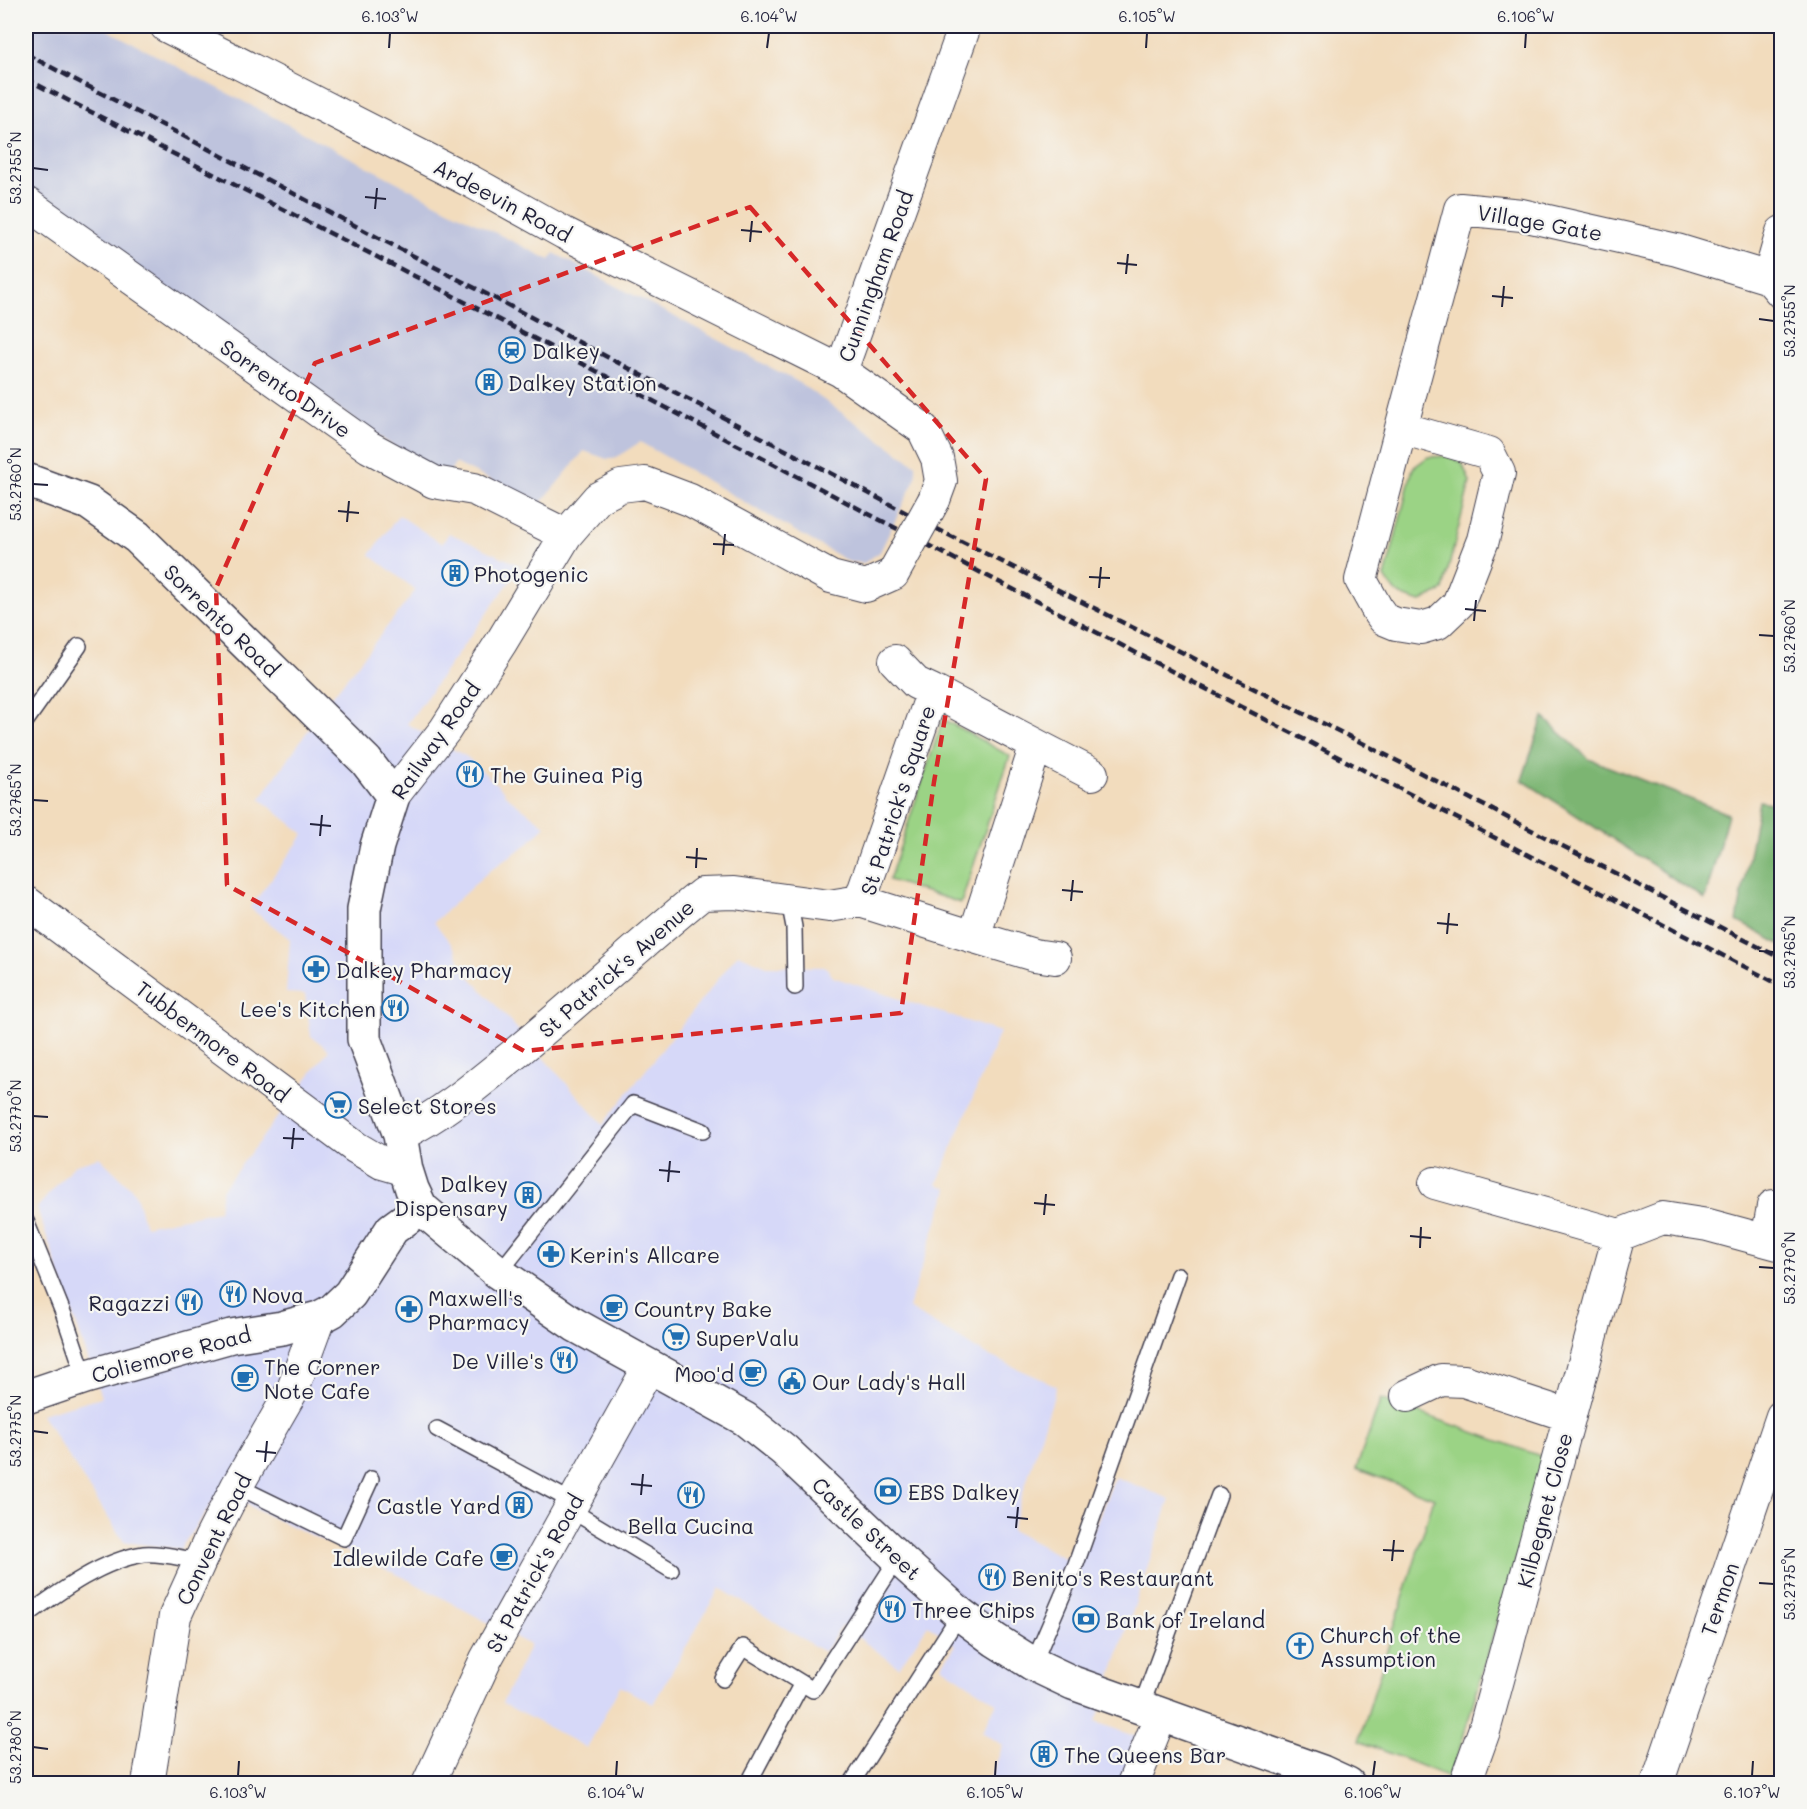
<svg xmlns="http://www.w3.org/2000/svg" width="1807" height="1809" font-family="Mali,sans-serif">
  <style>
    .built { fill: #d6d8f8 }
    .industrial { fill: #bec3dd }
    .green { fill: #9bd385; stroke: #5e7a60; stroke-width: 1.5 }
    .forest { fill: #7cb572; stroke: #4f6c56; stroke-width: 1.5 }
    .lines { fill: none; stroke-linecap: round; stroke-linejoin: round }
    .lane-casing { stroke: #413e4e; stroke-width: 18 }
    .street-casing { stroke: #413e4e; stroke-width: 34 }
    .secondary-casing { stroke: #413e4e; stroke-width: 36 }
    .lane { stroke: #fff; stroke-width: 15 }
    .street { stroke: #fff; stroke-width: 32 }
    .secondary { stroke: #fff; stroke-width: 33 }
    .rail { stroke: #22223b; stroke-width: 4.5; stroke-dasharray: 9 4.5; stroke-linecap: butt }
    .street-bridge-casing { stroke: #413e4e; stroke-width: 34; stroke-linecap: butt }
    .street-bridge { stroke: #fff; stroke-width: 32 }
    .marked { fill: none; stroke: #d62828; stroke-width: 4.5; stroke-dasharray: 12 8; stroke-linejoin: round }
    .ticks { fill: none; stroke: #22223b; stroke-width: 2 }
    .labels { text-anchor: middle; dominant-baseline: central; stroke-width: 4.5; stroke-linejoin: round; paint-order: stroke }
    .street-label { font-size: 21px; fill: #22223b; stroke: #f6f6f2 }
    .poi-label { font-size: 21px; fill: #22223b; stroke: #f6f6f2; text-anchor: start }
    .neatline { fill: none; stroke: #22223b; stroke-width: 2 }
    .ticks-label { font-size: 15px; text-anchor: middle; fill: #22223b }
  </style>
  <rect width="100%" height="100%" fill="#f6f6f2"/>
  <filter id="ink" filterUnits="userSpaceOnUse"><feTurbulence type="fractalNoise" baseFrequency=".0167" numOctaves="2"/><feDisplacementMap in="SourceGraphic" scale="12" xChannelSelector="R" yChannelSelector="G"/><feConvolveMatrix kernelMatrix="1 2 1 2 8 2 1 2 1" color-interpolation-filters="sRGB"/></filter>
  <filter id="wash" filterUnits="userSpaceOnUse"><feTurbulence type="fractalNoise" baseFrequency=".008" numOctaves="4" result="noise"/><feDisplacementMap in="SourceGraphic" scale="24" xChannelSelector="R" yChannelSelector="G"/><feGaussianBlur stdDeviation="1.35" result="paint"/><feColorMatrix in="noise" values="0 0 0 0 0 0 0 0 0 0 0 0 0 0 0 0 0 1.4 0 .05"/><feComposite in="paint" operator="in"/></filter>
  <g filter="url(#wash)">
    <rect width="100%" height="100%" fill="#f2dcbd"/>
    <path class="built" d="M 399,515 L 442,544 L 449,533 L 521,566 L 407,724 L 467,757 L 505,792 L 504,794 L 546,826 L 525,846 L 489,871 L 434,922 L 455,949 L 462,968 L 603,1124 L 738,954 L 767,966 L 826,967 L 833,977 L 1000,1032 L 937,1184 L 948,1189 L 908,1308 L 985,1354 L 1057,1386 L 1011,1530 L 1066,1559 L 1080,1563 L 1115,1477 L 1170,1499 L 1096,1722 L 1142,1739 L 1127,1783 L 989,1783 L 1003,1745 L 982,1732 L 997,1703 L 941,1666 L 956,1645 L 928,1625 L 899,1667 L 842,1626 L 824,1652 L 720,1588 L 653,1704 L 620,1686 L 587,1748 L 502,1703 L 530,1645 L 405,1578 L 258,1511 L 222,1489 L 180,1549 L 124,1542 L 41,1414 L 101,1397 L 37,1208 L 74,1165 L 99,1157 L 135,1192 L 145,1226 L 219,1211 L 222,1190 L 329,1050 L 311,1036 L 305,994 L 286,993 L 290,939 L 250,908 L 304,834 L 260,799 L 327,703 L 416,590 L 370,555 Z"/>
    <path class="industrial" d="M 26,26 L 100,26 L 450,210 L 550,260 L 554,253 L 798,382 L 916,465 L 916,477 L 880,552 L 864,563 L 849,562 L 640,442 L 617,457 L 607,459 L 584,451 L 540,504 L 455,463 L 444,481 L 26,196 Z"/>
    <path class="green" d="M 1448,456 L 1462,463 L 1470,482 L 1443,590 L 1421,602 C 1403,597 1395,595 1385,577 L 1413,468 L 1428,457 Z
      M 943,719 L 1010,756 L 961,903 L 889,880 Z
      M 1381,1399 L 1546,1458 L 1451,1778 L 1359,1741 L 1434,1498 L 1356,1469 Z"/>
    <path class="forest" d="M 1543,717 L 1589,759 L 1728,814 L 1705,899 L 1522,780 Z
      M 1759,801 L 1781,805 L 1781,945 L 1737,921 Z"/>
  </g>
  <g filter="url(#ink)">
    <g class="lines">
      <g class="lane-casing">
        <path id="lane" d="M 26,721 L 79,646
          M 789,901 L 794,927 L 795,987
          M 26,1221 L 64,1315 L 85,1377
          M 499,1273 L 633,1104 L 703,1131
          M 437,1429 L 573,1502
          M 237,1486 L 344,1538 L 371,1479
          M 569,1509 L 671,1570
          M 26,1616 C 59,1592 102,1560 144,1554 C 159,1552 184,1559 200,1561
          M 1033,1664 L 1076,1564 L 1178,1275
          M 723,1679 L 743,1647 L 813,1690 L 898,1558
          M 1141,1707 L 1219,1495
          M 748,1784 L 802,1683
          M 851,1784 L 960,1614"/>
      </g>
      <g class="street-casing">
        <path id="street" d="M 166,26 L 472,182 L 564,233 L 841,371 L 923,429 L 937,458 L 941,481 L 934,500
          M 26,203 L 369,447 L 434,482 L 474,489 L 566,535
          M 1769,278 L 1782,232
          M 841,371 L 965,26
          M 1401,428 L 1460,209 L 1522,215 L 1677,250 L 1769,278 L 1782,293
          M 1401,428 L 1489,453 L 1499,473 L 1483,540 L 1458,604 L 1438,623 L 1421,628 L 1396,624 L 1384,619 L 1377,609 L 1361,580 Z
          M 895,661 L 916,683 L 933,691 L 1036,745 L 974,937 L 860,901 L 933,691
          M 1036,745 L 1092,774
          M 393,796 L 445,730 L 502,641 L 566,535 L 598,498 L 621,486 L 645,483 L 690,500 L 831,577 L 866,586 L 893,574
          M 26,902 L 355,1147 L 382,1163 L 406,1170
          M 974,937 L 1034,955 L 1055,958
          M 400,1135 C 439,1116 473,1088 506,1061 C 573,1007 635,948 702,894 L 734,893 L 829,906 L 860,901
          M 1435,1183 L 1619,1235
          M 1767,1241 L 1773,1206
          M 1407,1396 L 1441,1380 L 1464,1381 L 1570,1416
          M 148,1784 L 175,1616 L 210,1539 L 237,1486 L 293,1389 L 319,1318
          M 428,1784 L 486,1659 L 649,1367
          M 1133,1784 L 1161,1715
          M 1465,1784 L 1484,1731 L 1619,1235 L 1663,1218 L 1708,1225 L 1782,1245
          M 1657,1784 L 1782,1416"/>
      </g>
      <g class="secondary-casing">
        <path id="secondary" d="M 26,480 L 89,503 L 137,537 L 366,761 L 393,796 L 377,846 L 364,909 L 364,1039 L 400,1135 L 406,1170 L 412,1189 L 421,1208 L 499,1273 L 575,1325 L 745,1419 L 784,1450 L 898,1558 L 960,1614 L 995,1640 L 1033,1664 L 1073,1683 L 1322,1772 L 1348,1784
          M 26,1397 L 85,1377 L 231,1336 L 282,1328 L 319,1318 L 332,1311 L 350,1294 L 392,1229 L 421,1208"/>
      </g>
      <use href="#lane" class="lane"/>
      <use href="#street" class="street"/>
      <use href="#secondary" class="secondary"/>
      <path class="rail" d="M 26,54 L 943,532 L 1378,751 L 1782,959
        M 26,79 L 440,289 L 966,565 L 1782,986"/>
      <g class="street-bridge-casing">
        <path id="street-bridge" d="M 893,574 L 934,500"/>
      </g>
      <use href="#street-bridge" class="street-bridge"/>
    </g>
  </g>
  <path class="marked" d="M 750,207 L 986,479 L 934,782 L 901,1013 L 524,1051 L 227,885 L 216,588 L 315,363 Z"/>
  <path class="ticks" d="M 389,48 L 390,33M 767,48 L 769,33M 1146,48 L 1147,33M 1525,48 L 1526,33M 33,168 L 48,170M 365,197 L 386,199M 375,209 L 377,188M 741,230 L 762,232M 750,242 L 752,221M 1117,263 L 1137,265M 1126,274 L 1128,254M 1492,296 L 1513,298M 1502,307 L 1504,286M 1759,319 L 1774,321M 33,484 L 48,485M 338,511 L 359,513M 347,522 L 349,501M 713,544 L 734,545M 723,555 L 725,534M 1089,577 L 1110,578M 1099,588 L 1101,567M 1465,609 L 1486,611M 1474,621 L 1476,600M 1759,635 L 1774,636M 33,800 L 48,801M 310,824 L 331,826M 320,836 L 322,815M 686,857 L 707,859M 696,868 L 697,848M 1062,890 L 1083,892M 1071,901 L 1073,880M 1437,923 L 1458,925M 1447,934 L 1449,913M 1759,951 L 1774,952M 33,1116 L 48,1117M 283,1138 L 304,1139M 292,1149 L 294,1128M 659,1170 L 680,1172M 668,1182 L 670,1161M 1034,1203 L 1055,1205M 1044,1215 L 1046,1194M 1410,1236 L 1431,1238M 1420,1248 L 1421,1227M 1759,1267 L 1774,1268M 33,1431 L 48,1433M 256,1451 L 276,1453M 265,1462 L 267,1441M 631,1484 L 652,1486M 641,1495 L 643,1474M 1007,1517 L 1028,1519M 1016,1528 L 1018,1507M 1383,1550 L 1404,1551M 1392,1561 L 1394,1540M 1759,1583 L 1774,1584M 33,1747 L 48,1749M 238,1776 L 239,1761M 616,1776 L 617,1761M 995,1776 L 996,1761M 1373,1776 L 1375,1761M 1752,1776 L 1753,1761"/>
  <defs>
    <g id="station-ring" transform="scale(1.35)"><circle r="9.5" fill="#f6f6f2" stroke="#1f6fb2" stroke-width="1.5"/><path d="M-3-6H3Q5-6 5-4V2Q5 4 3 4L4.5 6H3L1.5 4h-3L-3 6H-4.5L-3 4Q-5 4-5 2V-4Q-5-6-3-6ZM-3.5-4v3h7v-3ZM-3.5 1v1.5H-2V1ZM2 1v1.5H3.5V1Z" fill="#1f6fb2"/></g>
    <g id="building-ring" transform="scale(1.35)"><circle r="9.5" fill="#f6f6f2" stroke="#1f6fb2" stroke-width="1.5"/><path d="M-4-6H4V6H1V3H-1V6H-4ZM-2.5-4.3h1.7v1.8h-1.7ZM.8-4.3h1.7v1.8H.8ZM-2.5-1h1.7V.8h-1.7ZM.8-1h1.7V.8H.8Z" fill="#1f6fb2"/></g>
    <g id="restaurant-ring" transform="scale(1.35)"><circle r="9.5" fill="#f6f6f2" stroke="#1f6fb2" stroke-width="1.5"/><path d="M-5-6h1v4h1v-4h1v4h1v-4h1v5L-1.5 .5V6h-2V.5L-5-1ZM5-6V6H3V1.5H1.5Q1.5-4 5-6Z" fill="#1f6fb2"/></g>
    <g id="pharmacy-ring" transform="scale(1.35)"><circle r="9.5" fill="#f6f6f2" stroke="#1f6fb2" stroke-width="1.5"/><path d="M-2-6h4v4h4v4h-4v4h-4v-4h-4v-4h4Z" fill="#1f6fb2"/></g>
    <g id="supermarket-ring" transform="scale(1.35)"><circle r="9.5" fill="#f6f6f2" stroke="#1f6fb2" stroke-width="1.5"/><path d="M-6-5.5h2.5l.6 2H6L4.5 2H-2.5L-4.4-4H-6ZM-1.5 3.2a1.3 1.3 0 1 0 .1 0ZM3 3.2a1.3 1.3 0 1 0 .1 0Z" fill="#1f6fb2"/></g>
    <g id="cafe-ring" transform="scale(1.35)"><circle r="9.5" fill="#f6f6f2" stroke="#1f6fb2" stroke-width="1.5"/><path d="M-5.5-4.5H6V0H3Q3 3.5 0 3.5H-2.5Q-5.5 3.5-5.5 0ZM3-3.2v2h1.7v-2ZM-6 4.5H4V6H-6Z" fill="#1f6fb2"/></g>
    <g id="civic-ring" transform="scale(1.35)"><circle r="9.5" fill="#f6f6f2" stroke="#1f6fb2" stroke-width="1.5"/><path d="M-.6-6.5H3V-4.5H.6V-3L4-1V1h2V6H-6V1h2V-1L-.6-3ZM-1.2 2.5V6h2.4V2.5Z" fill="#1f6fb2"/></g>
    <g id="bank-ring" transform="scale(1.35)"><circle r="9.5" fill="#f6f6f2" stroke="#1f6fb2" stroke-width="1.5"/><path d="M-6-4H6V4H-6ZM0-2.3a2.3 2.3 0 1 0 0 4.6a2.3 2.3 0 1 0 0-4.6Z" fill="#1f6fb2"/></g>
    <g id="church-ring" transform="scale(1.35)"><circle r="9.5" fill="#f6f6f2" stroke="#1f6fb2" stroke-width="1.5"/><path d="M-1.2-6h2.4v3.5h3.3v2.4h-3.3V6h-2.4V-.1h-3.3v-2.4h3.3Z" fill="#1f6fb2"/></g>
  </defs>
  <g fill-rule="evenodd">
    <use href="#station-ring" x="512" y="350"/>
    <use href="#building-ring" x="489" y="382"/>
    <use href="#building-ring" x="455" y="573"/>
    <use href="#restaurant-ring" x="470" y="774"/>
    <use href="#pharmacy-ring" x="316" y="969"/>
    <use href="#restaurant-ring" x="395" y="1008"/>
    <use href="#supermarket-ring" x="338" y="1105"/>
    <use href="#building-ring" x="528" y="1195"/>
    <use href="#pharmacy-ring" x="551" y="1254"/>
    <use href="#restaurant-ring" x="233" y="1294"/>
    <use href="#restaurant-ring" x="189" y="1302"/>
    <use href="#cafe-ring" x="614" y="1308"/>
    <use href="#pharmacy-ring" x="409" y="1309"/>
    <use href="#supermarket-ring" x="676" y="1337"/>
    <use href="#restaurant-ring" x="564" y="1360"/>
    <use href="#cafe-ring" x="753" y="1373"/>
    <use href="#cafe-ring" x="245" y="1378"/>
    <use href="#civic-ring" x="792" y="1381"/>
    <use href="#bank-ring" x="888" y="1491"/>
    <use href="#restaurant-ring" x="691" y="1495"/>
    <use href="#building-ring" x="519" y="1505"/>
    <use href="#cafe-ring" x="504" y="1557"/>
    <use href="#restaurant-ring" x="992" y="1577"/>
    <use href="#restaurant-ring" x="892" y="1609"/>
    <use href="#bank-ring" x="1086" y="1619"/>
    <use href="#church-ring" x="1300" y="1646"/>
    <use href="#building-ring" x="1044" y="1754"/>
  </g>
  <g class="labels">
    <g class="street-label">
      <text transform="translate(503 200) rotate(28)">Ardeevin Road</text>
      <text transform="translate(1540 222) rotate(10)">Village Gate</text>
      <text transform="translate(875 276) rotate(-70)">Cunningham Road</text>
      <text transform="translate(286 388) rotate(35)">Sorrento Drive</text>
      <text transform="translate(222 620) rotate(44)">Sorrento Road</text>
      <text transform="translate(435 740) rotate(-55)">Railway Road</text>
      <text transform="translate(897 800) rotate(-72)">St Patrick's Square</text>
      <text transform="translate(616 968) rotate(-41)">St Patrick's Avenue</text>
      <text transform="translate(213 1041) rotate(37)">Tubbermore Road</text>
      <text transform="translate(171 1354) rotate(-15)">Coliemore Road</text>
      <text transform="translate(1544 1510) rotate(-75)">Kilbegnet Close</text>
      <text transform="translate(867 1528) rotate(43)">Castle Street</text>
      <text transform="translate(213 1539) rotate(-64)">Convent Road</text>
      <text transform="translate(534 1573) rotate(-61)">St Patrick's Road</text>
      <text transform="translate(1719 1599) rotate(-71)">Termon</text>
    </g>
    <g class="poi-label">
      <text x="532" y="350">Dalkey</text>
      <text x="508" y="382">Dalkey Station</text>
      <text x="474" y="573">Photogenic</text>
      <text x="490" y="774">The Guinea Pig</text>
      <text x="336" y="969">Dalkey Pharmacy</text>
      <text x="376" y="1008" text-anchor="end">Lee's Kitchen</text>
      <text x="358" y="1105">Select Stores</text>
      <text x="508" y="1183" text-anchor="end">Dalkey<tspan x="508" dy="24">Dispensary</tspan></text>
      <text x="570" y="1254">Kerin's Allcare</text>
      <text x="252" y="1294">Nova</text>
      <text x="428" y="1297">Maxwell's<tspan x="428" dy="24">Pharmacy</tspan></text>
      <text x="170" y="1302" text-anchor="end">Ragazzi</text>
      <text x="634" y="1308">Country Bake</text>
      <text x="696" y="1337">SuperValu</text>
      <text x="544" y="1360" text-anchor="end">De Ville's</text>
      <text x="264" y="1366">The Corner<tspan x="264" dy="24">Note Cafe</tspan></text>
      <text x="734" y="1373" text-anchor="end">Moo'd</text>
      <text x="812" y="1381">Our Lady's Hall</text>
      <text x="908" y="1491">EBS Dalkey</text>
      <text x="500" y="1505" text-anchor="end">Castle Yard</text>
      <text x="691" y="1525" text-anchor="middle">Bella Cucina</text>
      <text x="484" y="1557" text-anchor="end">Idlewilde Cafe</text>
      <text x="1012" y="1577">Benito's Restaurant</text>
      <text x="912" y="1609">Three Chips</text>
      <text x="1106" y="1619">Bank of Ireland</text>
      <text x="1320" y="1634">Church of the<tspan x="1320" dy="24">Assumption</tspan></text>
      <text x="1064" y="1754">The Queens Bar</text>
    </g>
  </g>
  <rect width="1807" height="1809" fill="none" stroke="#f6f6f2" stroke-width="66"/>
  <rect x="33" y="33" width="1741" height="1743" class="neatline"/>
  <g class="ticks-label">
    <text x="390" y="22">6.103°W</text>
    <text x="769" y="22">6.104°W</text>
    <text x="1147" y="22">6.105°W</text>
    <text x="1526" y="22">6.106°W</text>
    <text transform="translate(16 168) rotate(-90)" y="5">53.2755°N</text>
    <text transform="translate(1790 321) rotate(-90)" y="5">53.2755°N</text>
    <text transform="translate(16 484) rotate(-90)" y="5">53.2760°N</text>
    <text transform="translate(1790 636) rotate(-90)" y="5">53.2760°N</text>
    <text transform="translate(16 800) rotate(-90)" y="5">53.2765°N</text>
    <text transform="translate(1790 952) rotate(-90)" y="5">53.2765°N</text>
    <text transform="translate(16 1116) rotate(-90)" y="5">53.2770°N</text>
    <text transform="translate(1790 1268) rotate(-90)" y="5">53.2770°N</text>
    <text transform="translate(16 1431) rotate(-90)" y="5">53.2775°N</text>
    <text transform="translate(1790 1584) rotate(-90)" y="5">53.2775°N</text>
    <text transform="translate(16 1747) rotate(-90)" y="5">53.2780°N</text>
    <text x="238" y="1798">6.103°W</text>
    <text x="616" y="1798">6.104°W</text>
    <text x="995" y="1798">6.105°W</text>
    <text x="1373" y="1798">6.106°W</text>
    <text x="1752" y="1798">6.107°W</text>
  </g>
</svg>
